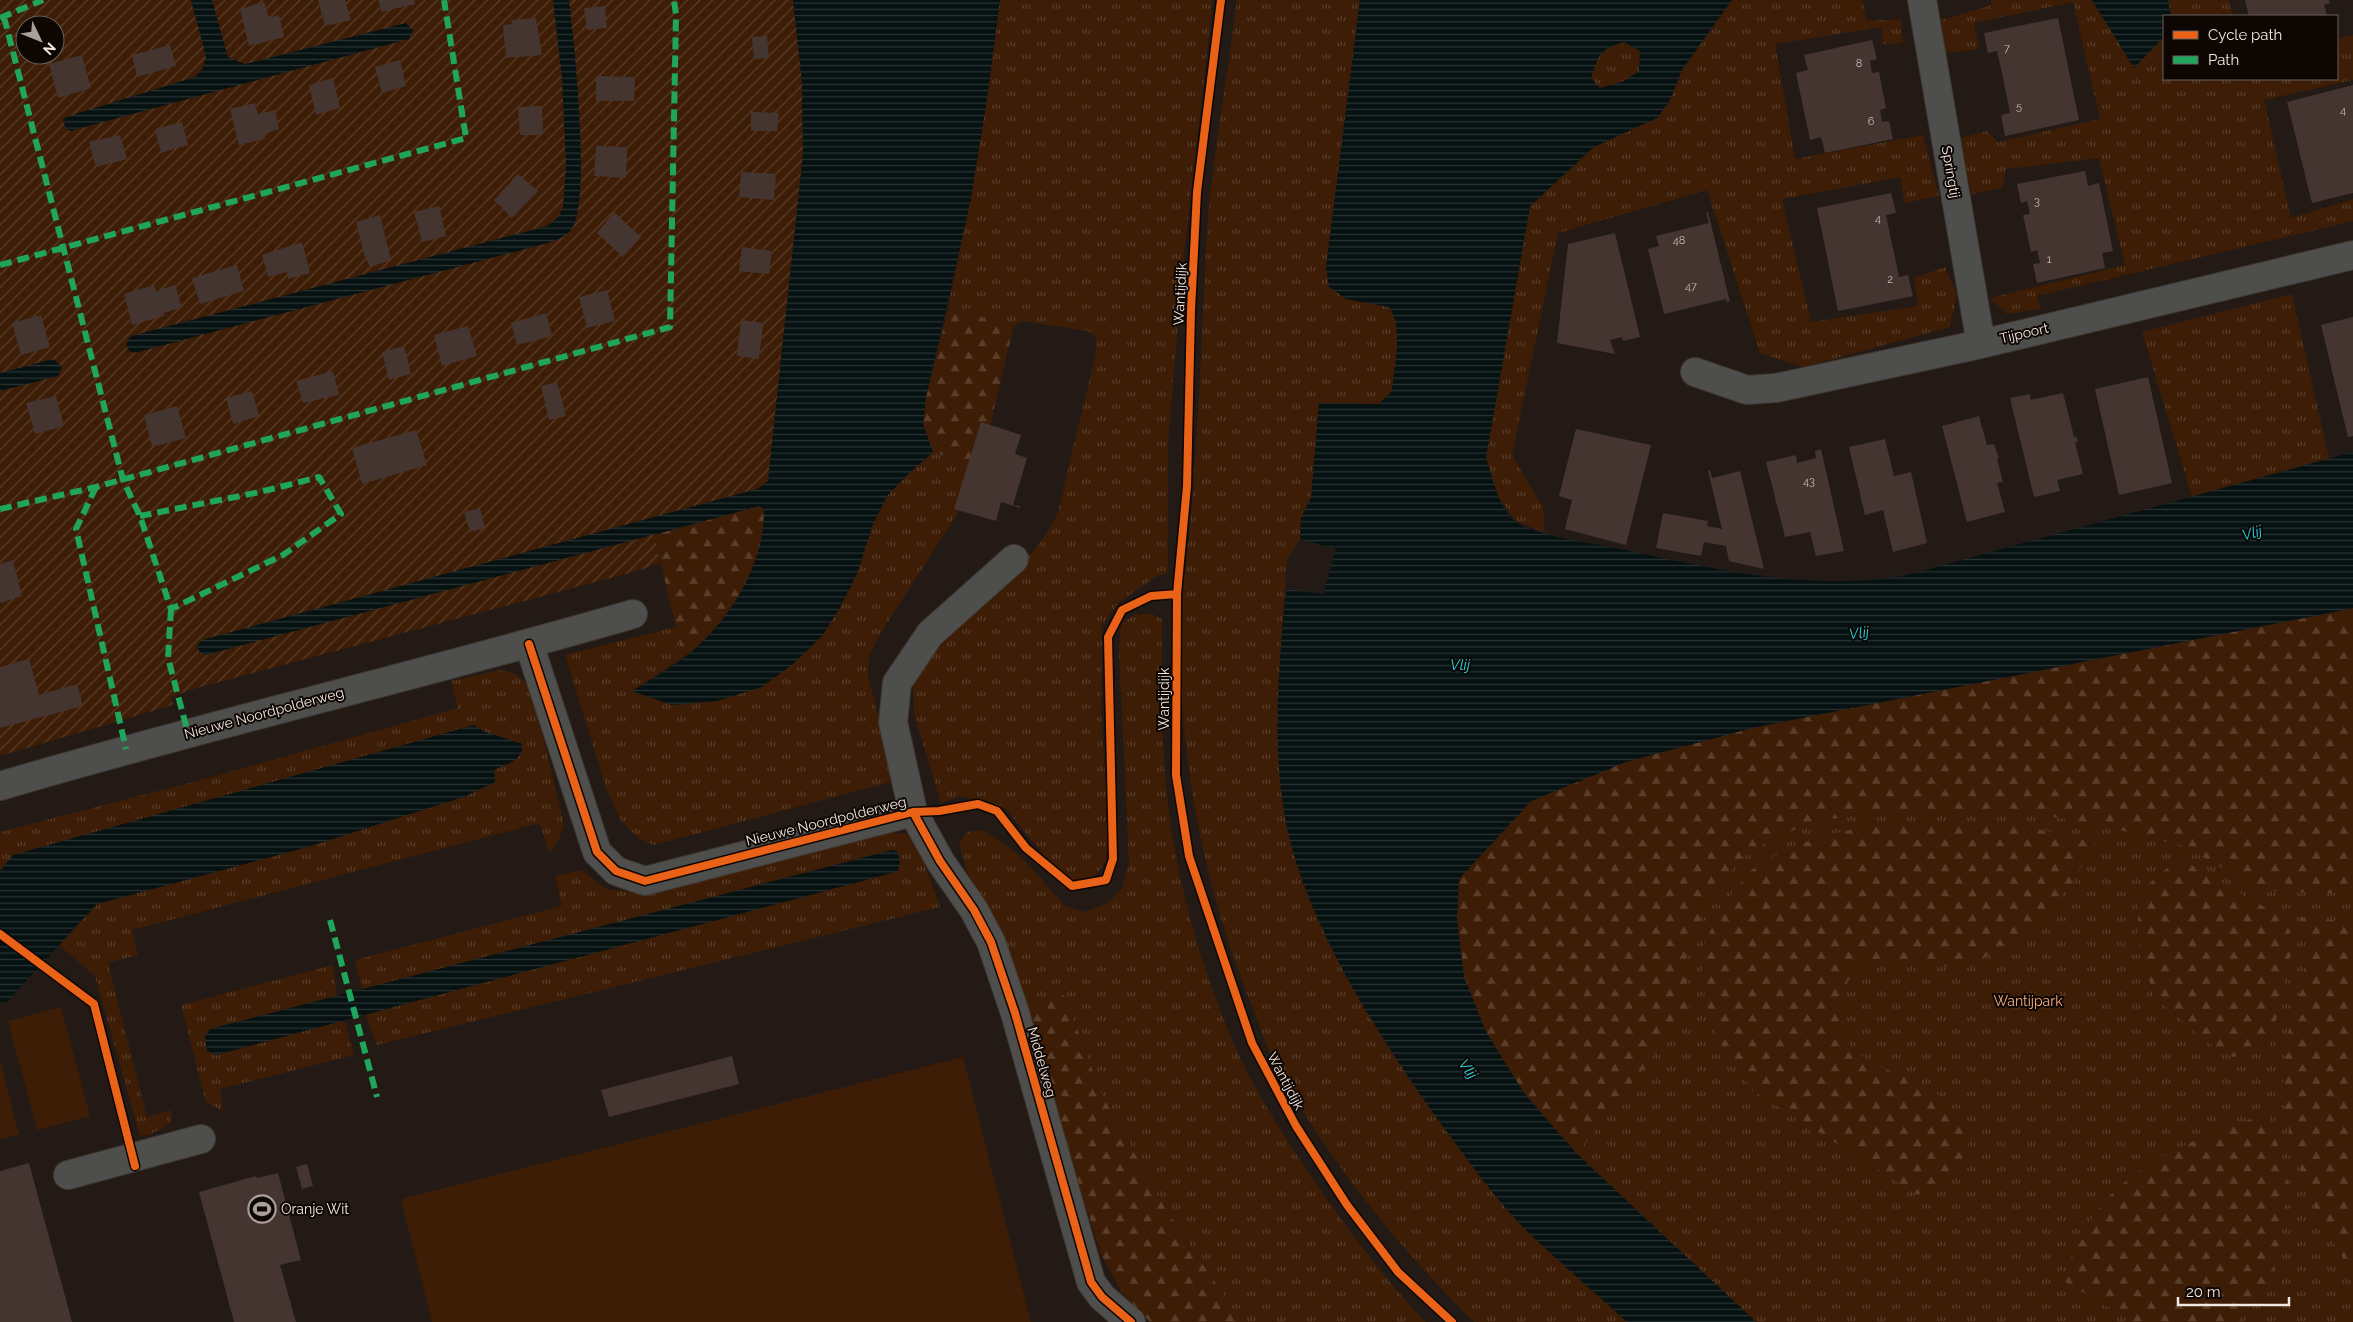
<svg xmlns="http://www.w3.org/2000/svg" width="2353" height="1322" font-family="Raleway,sans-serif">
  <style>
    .grass { fill: url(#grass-tufts) }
    .forest { fill: url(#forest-firs) }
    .garden { fill: url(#garden-furrows); fill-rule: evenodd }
    .pitch { fill: #3d1d06 }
    .water { fill: url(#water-rules); fill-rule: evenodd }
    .building { fill: #453531 }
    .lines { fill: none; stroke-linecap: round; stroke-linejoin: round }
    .minor-casing { stroke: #3f3832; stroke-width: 30 }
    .minor { stroke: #4e4e4c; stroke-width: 28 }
    .quiet { stroke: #20a55d; stroke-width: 6; stroke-dasharray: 12 6; stroke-linecap: butt }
    .cycleway-casing { stroke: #0d0603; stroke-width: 11 }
    .cycleway { stroke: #ea6118; stroke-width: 8 }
    .labels { text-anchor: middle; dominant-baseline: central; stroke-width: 4; stroke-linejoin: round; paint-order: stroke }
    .number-label { font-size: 11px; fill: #c8bab4 }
    .street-label { font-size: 14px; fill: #f3e7e0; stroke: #0d0603 }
    .park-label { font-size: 14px; fill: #f6ab80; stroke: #0d0603 }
    .poi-label { font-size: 14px; fill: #f3e7e0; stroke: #0d0603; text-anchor: start }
    .water-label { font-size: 15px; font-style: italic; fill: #21d7e5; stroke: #0d0603 }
  </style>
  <defs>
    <pattern id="grass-tufts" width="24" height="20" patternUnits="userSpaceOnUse" patternTransform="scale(1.25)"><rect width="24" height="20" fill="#3d1d06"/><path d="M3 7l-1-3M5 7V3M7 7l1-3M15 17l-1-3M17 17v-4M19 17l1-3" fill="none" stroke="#5a3e2a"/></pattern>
    <pattern id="forest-firs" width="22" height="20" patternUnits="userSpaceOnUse" patternTransform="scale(1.25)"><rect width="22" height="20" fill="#3d1d06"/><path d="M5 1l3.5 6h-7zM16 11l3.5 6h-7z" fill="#5a3e2a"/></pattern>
    <pattern id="garden-furrows" width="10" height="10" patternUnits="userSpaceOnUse" patternTransform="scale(1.25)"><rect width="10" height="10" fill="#3d1d06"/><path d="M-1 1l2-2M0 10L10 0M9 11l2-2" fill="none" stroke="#5a3e2a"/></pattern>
    <pattern id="water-rules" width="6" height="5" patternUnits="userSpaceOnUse" patternTransform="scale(1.25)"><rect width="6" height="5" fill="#061112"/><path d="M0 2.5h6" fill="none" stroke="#2b3434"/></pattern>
  </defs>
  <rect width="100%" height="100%" fill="#231a15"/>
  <path class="grass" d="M 1000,0 L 1213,0 L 1183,263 L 1168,443 L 1168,573 L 1155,577 L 1118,603 L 1102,626 L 1101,709 L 1108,826 L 1106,861 L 1095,876 L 1078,885 L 1045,857 L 1006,809 L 962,796 L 941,803 L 914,714 L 913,679 C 930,660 945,639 963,621 C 996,586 1039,557 1058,512 L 1096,353 L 1096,337 L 1088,331 L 1023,321 L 1014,325 L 948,309 C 969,206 987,104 1000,0 Z
    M 1237,0 L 1360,0 L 1326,267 L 1346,299 L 1389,307 C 1404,327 1394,367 1392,392 L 1379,404 L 1319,403 L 1311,498 L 1301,518 L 1300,539 L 1287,560 L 1281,641 L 1278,727 L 1280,774 L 1286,823 L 1303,883 L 1332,946 L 1369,1015 L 1409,1078 L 1466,1158 L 1519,1223 L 1627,1322 L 1474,1322 C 1397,1246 1328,1160 1276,1065 C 1266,1047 1260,1026 1252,1006 C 1206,893 1181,770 1180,648 C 1180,607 1186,568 1190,528 C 1193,495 1195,462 1197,429 C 1202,359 1203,288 1208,217 C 1215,145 1228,72 1237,0 Z
    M 1732,0 L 1862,0 L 1867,21 L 1901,19 L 1903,43 L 1883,44 L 1881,27 L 1775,44 L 1795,159 L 1923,135 L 1939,196 L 1904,203 L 1901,177 L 1782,199 L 1811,322 L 1918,306 L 1914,278 L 1945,267 L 1957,294 L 1950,327 L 1803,367 L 1760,353 L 1707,190 L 1558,233 L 1512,455 L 1543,507 L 1545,533 L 1516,521 L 1498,497 L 1486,458 L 1530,206 L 1594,147 L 1657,118 L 1670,100 L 1682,70 Z
    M 1991,0 L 2092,0 L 2134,67 L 2164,37 L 2164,79 L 2337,79 L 2337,39 L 2353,35 L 2353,80 L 2264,100 L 2291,218 L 2353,199 L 2353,221 L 2037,296 L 2041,309 L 2007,314 L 1990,298 L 2125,265 L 2099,158 L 2006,169 L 2002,188 L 1972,194 L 1958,139 L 1987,131 L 1998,142 L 2100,119 L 2073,2 L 1974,23 L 1979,49 L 1946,53 L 1941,20 L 1992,5 Z
    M 2168,0 L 2229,0 L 2233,16 L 2171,16 Z
    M 1624,42 L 1640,51 L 1639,71 L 1624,81 L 1600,89 L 1591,78 C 1599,53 1599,50 1624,42 Z
    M 2292,294 L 2329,458 L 2192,497 L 2142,332 Z
    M 933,452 L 980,467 L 976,485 L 885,626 L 869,655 L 868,675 L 894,781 L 654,845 L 638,838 L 620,819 L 606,788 L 565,655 L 676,627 L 683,657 L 633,691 L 672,705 L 822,636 L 839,609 L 857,574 L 873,524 L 887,496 L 907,475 Z
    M 2353,608 L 2353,1322 L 1756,1322 L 1577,1154 L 1524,1093 L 1531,801 Z
    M 1136,614 L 1152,614 L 1162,619 C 1161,674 1161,730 1166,786 C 1174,871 1198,959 1231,1037 C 1253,1090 1285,1138 1317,1185 C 1350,1233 1385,1280 1426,1322 L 1242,1322 L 1165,1208 L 1102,1095 L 1064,995 L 1021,1002 L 1000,933 L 989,908 L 968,874 L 959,843 L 967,832 L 984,830 L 1021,857 L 1065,906 L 1084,912 L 1108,903 L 1122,888 L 1129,863 L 1119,650 L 1121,624 Z
    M 500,670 C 516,672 524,677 532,692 L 564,825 L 558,841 L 549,853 L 540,823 L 132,930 L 138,955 L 108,963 L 147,1117 L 172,1110 L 170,1124 L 149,1135 L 140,1136 L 95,976 L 59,945 L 97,904 L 312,846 L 466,796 L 495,782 L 494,770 L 513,762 L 522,744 L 485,732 L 7,862 L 0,871 L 0,832 L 208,778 L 458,708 L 451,681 Z
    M 891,832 L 907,834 L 917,844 L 940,907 L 377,1045 L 365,1014 L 888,874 L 900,863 L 897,851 L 892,850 L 362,989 L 355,960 L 562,906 L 555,876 L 582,870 L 605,889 L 649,894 Z
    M 333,965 L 337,996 L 210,1029 L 207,1051 L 217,1055 L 344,1019 L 354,1055 L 220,1089 L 223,1111 L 206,1102 L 181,1005 Z"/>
  <path class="forest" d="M 948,309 L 1014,325 L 980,467 L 933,452 L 923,424 L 926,397 Z
    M 758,506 L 764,509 C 765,565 728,625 683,657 L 654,535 Z
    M 2353,608 L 2353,894 L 2264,891 L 2181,845 L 2107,827 L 2011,809 L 1873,810 L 1814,823 L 1775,837 L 1739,860 L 1710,898 L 1686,952 L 1684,967 L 1690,1009 L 1577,1154 L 1524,1093 L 1486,1032 L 1464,977 L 1457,919 L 1459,879 L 1531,801 L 1625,762 L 1752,728 Z
    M 1880,823 L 2009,823 L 2096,842 L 2071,884 L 2044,919 L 1968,968 L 1951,968 L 1930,963 L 1864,961 C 1852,971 1846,984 1841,999 C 1839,1007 1840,1013 1841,1021 C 1841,1026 1841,1032 1843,1036 C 1863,1070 1911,1072 1939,1095 C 1954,1107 1963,1121 1970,1138 C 1960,1173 1948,1178 1918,1195 L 1752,1090 L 1729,1058 L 1716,1035 L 1705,999 L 1701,951 L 1723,905 L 1750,871 L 1783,851 L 1819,837 Z
    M 2179,858 L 2258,903 L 2287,923 L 2293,945 L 2269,1051 L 2232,1057 L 2202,1039 L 2153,995 L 2137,931 L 2139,904 L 2145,887 Z
    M 2299,917 L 2353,922 L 2353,1271 C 2310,1216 2276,1124 2284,1054 C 2289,1017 2308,981 2308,942 C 2307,934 2302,925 2299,917 Z
    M 1064,995 L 1102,1095 L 1165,1208 L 1242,1322 L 1150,1322 L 1122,1292 L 1101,1254 L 1021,1002 Z
    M 2269,1113 L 2290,1189 L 2270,1286 L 2237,1322 L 2134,1322 L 2062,1280 C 2072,1256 2082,1231 2098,1209 C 2139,1158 2208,1133 2269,1113 Z"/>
  <path class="garden" d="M 0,0 L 793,0 L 802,82 L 803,154 L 768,481 L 757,489 L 651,518 L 660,563 L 644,569 L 197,688 L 171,697 L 173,705 L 0,756 ZM 25,25 L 55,25 L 55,55 L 25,55 Z"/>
  <path class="pitch" d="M 61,1007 L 90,1116 L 37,1130 L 8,1021 Z
    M 963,1057 L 1031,1322 L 432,1322 L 401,1199 Z
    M 0,1061 L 19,1134 L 0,1139 Z"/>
  <path class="water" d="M 191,0 L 212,0 L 228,57 L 245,64 L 406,23 L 413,30 L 409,39 L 70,131 L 66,129 L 63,120 L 66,117 L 195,77 L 203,68 L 206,57 Z
    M 553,0 L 569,0 C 574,39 592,204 571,230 C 566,237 555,240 548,243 L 134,353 L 129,351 C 125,345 126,342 131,336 L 547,226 L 559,216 L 563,207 L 566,165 L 562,79 Z
    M 793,0 L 1000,0 L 987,100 L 970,204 L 926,397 L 923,424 L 933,452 L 907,475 L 887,496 L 873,524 L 857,574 L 839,609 L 822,636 L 793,664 L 762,687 L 717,701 L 672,705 L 632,691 C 653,678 678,665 696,648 C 734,613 765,561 764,509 L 760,506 L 206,655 L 200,653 L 197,646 L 202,640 L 757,489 L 768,481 L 803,154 L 802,82 Z
    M 1360,0 L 1732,0 L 1682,70 L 1670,100 L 1657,118 L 1594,147 L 1530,206 L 1486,458 C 1492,476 1499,510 1516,522 C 1538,536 1585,542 1611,547 C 1700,566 1790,588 1881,579 C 1904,577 1928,569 1951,563 L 2353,452 L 2353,608 L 1752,728 L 1626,762 L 1531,801 L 1459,879 L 1457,919 L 1464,977 L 1486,1032 L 1524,1093 L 1577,1154 L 1756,1322 L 1627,1322 C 1591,1289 1554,1258 1520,1224 C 1491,1194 1466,1157 1441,1124 C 1380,1038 1307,927 1286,823 C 1271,747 1279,666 1286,589 L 1323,594 L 1336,549 L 1300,539 L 1301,518 L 1311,498 L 1319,403 L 1379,404 L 1392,391 C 1394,367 1404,327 1389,307 L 1346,299 L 1329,287 L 1326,267 ZM 1624,42 L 1640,51 L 1639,71 L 1624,81 L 1600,88 L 1591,78 C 1599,54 1599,50 1624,42 Z
    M 2092,0 L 2168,0 L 2171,16 L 2164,16 L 2164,37 L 2134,68 Z
    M 53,359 L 62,367 L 58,376 L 0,391 L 0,373 Z
    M 474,725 L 485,732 L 522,744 C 525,760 506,764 494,770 L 495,782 L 466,796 L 304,848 L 97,904 L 8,1001 L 0,1003 L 0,871 L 13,855 Z
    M 892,850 L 897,851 L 900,863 L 898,871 L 888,874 L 216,1055 L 207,1051 L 205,1036 L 210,1029 Z"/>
  <path class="building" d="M 318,0 L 345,0 L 351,20 L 325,26 Z
    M 378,0 L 414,0 L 415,4 L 382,12 Z
    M 2245,0 L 2329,0 L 2330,3 L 2324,5 L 2327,16 L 2249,16 Z
    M 264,2 L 269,18 L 279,15 L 284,37 L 249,46 L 240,9 Z
    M 605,6 L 607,28 L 587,30 L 584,8 Z
    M 536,18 L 542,55 L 506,58 L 503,25 L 512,24 L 511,20 Z
    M 2058,18 L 2079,120 L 2005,136 L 2001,115 L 2010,113 L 2004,82 L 1997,51 L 1988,53 L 1984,33 Z
    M 767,36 L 769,58 L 754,59 L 752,37 Z
    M 1872,40 L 1877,59 L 1870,61 L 1872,73 L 1879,72 L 1886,108 L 1880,110 L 1882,122 L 1889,121 L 1893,139 L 1825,153 L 1821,137 L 1810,140 L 1796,73 L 1808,70 L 1804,55 Z
    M 170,45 L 176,66 L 137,77 L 132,55 Z
    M 82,55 L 91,88 L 58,98 L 49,64 Z
    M 400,60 L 406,86 L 382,93 L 375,67 Z
    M 596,76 L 635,77 L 634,101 L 596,101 Z
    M 333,78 L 340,108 L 316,115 L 309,85 Z
    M 2353,85 L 2353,193 L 2312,203 L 2287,102 Z
    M 255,103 L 258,114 L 275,110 L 279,129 L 263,134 L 265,139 L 239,145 L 230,109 Z
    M 542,106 L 543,135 L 520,135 L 518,107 Z
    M 751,112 L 779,113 L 777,131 L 751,131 Z
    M 182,122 L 188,145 L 161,153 L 155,129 Z
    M 120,135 L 127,159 L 96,167 L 89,142 Z
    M 596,146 L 627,147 L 626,178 L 594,176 Z
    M 2085,171 L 2088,186 L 2099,183 L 2113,251 L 2102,253 L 2105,268 L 2037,283 L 2033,264 L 2040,263 L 2037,250 L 2031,252 L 2023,215 L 2030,214 L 2027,201 L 2021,203 L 2017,184 Z
    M 741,172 L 776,174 L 774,200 L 739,197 Z
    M 518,174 L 538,191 L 512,218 L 494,200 Z
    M 1891,193 L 1896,213 L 1886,215 L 1899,277 L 1908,275 L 1913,296 L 1838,311 L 1817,208 Z
    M 439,206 L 446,236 L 422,242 L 414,212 Z
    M 614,212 L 641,237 L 623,257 L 597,233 Z
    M 1706,212 L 1708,212 L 1730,302 L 1727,302 L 1726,299 L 1664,314 L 1648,249 L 1659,246 L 1656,236 L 1709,223 Z
    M 380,215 L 391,260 L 370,267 L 364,254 L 356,222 Z
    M 1615,233 L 1640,337 L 1623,341 L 1622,337 L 1610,340 L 1615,354 L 1557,343 L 1568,244 Z
    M 302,242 L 310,273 L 288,279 L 287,272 L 268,277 L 262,255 Z
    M 742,247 L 772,251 L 769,274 L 739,271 Z
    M 237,265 L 244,291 L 200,304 L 192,278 Z
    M 154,285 L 156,291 L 175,285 L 182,308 L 163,313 L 164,316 L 132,325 L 124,294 Z
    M 607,290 L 615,321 L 587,328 L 579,297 Z
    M 546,313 L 552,336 L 517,345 L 511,323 Z
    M 41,315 L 50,347 L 21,355 L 12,323 Z
    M 2353,317 L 2353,436 L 2348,437 L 2321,325 Z
    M 741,320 L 763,323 L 759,359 L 737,356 Z
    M 468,326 L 477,356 L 442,366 L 434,335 Z
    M 404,346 L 411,374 L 389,380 L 382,352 Z
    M 333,371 L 339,395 L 303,403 L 296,381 Z
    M 2148,377 L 2172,483 L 2119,495 L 2095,389 Z
    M 557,382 L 566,416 L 549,420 L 541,386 Z
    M 252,391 L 259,416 L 233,424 L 226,398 Z
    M 2063,393 L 2074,437 L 2076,436 L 2078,442 L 2075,442 L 2083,474 L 2057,480 L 2060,491 L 2034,497 L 2010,398 L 2030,394 L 2031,400 Z
    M 56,396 L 64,426 L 35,434 L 26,403 Z
    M 177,406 L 186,438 L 152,447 L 144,415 Z
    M 1979,416 L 1987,445 L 1994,444 L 1999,459 L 1997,459 L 2003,482 L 1997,483 L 2005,512 L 1967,522 L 1942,426 Z
    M 981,422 L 1021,435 L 1015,454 L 1027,458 L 1013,505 L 1020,506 L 1020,508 L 1001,502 L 996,521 L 954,509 Z
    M 1576,429 L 1651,445 L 1626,545 L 1565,529 L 1572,500 L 1559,496 Z
    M 416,430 L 427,465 L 362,484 L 352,448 Z
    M 1885,439 L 1894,476 L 1911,472 L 1927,543 L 1893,552 L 1883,510 L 1865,515 L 1849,447 Z
    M 1821,449 L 1844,551 L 1816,556 L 1810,532 L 1785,537 L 1766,462 L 1796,455 L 1797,463 L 1816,458 L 1815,451 Z
    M 1710,470 L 1712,478 L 1740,471 L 1764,569 L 1729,561 L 1726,546 L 1704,542 L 1701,556 L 1656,548 L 1663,513 L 1708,521 L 1707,526 L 1722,529 L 1708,471 Z
    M 480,508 L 485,528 L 470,532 L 464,512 Z
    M 13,560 L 22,596 L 0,603 L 0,564 Z
    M 29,659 L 39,695 L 77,684 L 83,706 L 0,728 L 0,667 Z
    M 732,1056 L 739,1084 L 609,1117 L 601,1090 Z
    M 29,1163 L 72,1322 L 0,1322 L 0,1171 Z
    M 307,1164 L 313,1186 L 302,1189 L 296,1167 Z
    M 278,1173 L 301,1260 L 280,1265 L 296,1322 L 234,1322 L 199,1192 L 256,1176 L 257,1178 Z"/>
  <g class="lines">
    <g class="minor-casing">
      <path id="minor" d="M 1922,0 L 1981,344
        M 1695,372 L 1747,390 L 1776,388 L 1981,344 L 2353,255
        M 1014,559 L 930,634 L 897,683 L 893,722 L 913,812 L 940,861 L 974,910 L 991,942 L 1015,1013 L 1091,1282 L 1102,1297 L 1131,1322
        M 529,644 L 597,852 L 616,871 L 645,881 L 913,812
        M 0,786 C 210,724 423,675 633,614
        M 68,1175 L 201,1139"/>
    </g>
    <use href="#minor" class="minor"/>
    <path class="quiet" d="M 4,17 L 123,480 L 140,516 L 171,609 L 283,555 L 341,514 L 319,477 L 260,492 L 140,516
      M 0,18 L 43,0
      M 0,265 L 466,138 L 444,0
      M 96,487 L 76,529 L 126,749
      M 0,509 L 96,487 L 670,327 L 676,15 L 674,0
      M 171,609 L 168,658 L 188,733
      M 330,920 L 377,1097"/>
    <g class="cycleway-casing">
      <path id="cycleway" d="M 1221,0 L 1197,192 L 1191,310 L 1187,486 L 1177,594 L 1176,775 L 1189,856 L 1252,1043 L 1296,1126 L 1347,1205 L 1398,1272 L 1452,1322
        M 529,644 L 597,852 L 616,871 L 645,881 L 913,812 L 939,811 L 978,804 L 997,811 L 1026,848 L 1072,886 L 1106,880 L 1113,859 L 1108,637 L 1122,610 L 1151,596 L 1177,594
        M 913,812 L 940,861 L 974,910 L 991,942 L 1015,1013 L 1091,1282 L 1102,1297 L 1131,1322
        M 0,934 L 94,1004 L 135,1166"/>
    </g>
    <use href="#cycleway" class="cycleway"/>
  </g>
  <defs>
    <g id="stadium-ring" transform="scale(1.4375)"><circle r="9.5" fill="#0d0603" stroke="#aa9f99" stroke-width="1.5"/><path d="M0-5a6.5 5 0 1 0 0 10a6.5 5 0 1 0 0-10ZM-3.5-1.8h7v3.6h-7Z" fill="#aa9f99"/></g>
  </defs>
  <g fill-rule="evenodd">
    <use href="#stadium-ring" x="262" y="1209"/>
  </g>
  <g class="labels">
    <g class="number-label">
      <text x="2007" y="48">7</text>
      <text x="1859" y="63">8</text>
      <text x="2019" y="106">5</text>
      <text x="2343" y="110">4</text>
      <text x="1871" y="121">6</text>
      <text x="2037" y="201">3</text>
      <text x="1878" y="218">4</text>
      <text x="1679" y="240">48</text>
      <text x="2049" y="259">1</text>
      <text x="1890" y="279">2</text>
      <text x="1691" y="286">47</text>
      <text x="1809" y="481">43</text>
    </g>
    <g class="street-label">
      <text transform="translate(1951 172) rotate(80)">Springtij</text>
      <text transform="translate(1180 294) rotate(-87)">Wantijdijk</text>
      <text transform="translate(2024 333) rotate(-13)">Tijpoort</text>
      <text transform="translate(1164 699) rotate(-90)">Wantijdijk</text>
      <text transform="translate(264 713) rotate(-15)">Nieuwe Noordpolderweg</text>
      <text transform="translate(826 821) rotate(-14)">Nieuwe Noordpolderweg</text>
      <text transform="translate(1042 1062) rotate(74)">Middelweg</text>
      <text transform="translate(1286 1081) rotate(62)">Wantijdijk</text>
    </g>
    <g class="park-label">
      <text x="2028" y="1001">Wantijpark</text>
    </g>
    <g class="poi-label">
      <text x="281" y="1209">Oranje Wit</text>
    </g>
    <g class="water-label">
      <text transform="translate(2252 533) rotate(-15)">Vlij</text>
      <text transform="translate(1859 633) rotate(-7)">Vlij</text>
      <text x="1460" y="665">Vlij</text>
      <text transform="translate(1468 1069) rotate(54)">Vlij</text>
    </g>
  </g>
  <rect x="2163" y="15" width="175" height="65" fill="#0d0603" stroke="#69605b"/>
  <rect x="2173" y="31" width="25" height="8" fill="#ea6118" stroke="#69605b"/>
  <text x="2208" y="40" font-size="15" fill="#f3e7e0">Cycle path</text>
  <rect x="2173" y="56" width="25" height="8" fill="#20a55d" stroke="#69605b"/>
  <text x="2208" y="65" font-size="15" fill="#f3e7e0">Path</text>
  <g transform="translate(40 40) rotate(133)"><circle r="24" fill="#0d0603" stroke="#69605b"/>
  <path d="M0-4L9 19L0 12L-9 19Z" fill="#aa9f99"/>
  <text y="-8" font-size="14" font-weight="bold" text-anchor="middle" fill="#f3e7e0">N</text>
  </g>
  <path d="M2178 1297v8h111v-8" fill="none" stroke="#f3e7e0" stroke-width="2.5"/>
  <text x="2186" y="1297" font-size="15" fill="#f3e7e0" stroke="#0d0603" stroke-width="4" paint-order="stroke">20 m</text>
</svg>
